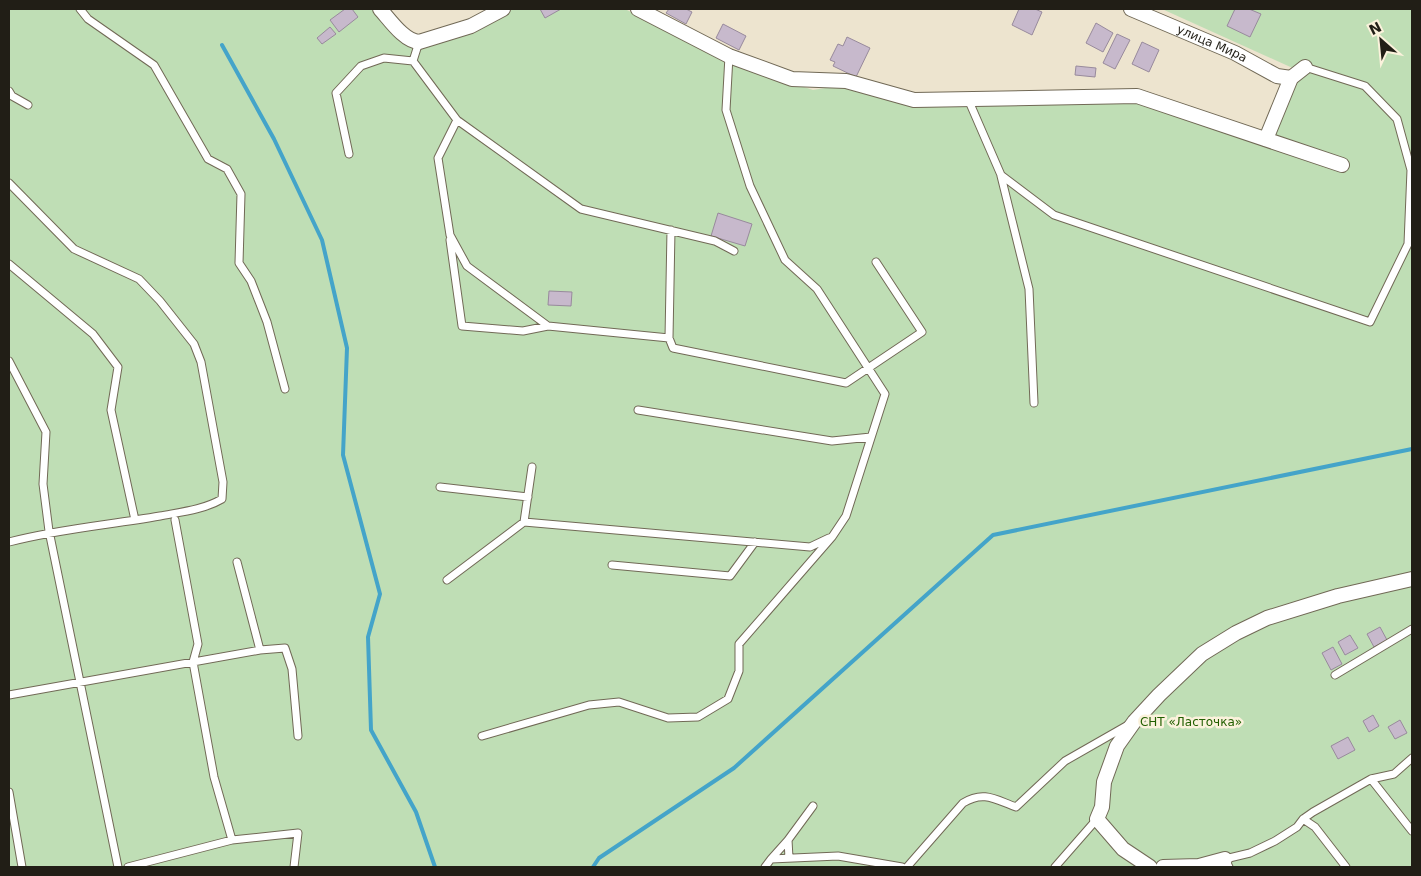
<svg xmlns="http://www.w3.org/2000/svg" width="1421" height="876" font-family="'DejaVu Sans',sans-serif">
  <style>
    .green { fill: #bfdeb5 }
    .lines { fill: none; stroke-linecap: round; stroke-linejoin: round }
    .stream { stroke: #44a4c9; stroke-width: 4 }
    .building { fill: #c7b9cc; stroke: #988a9c }
    .lane-casing { stroke: #716956; stroke-width: 9 }
    .street-casing { stroke: #716956; stroke-width: 16 }
    .lane { stroke: #fff; stroke-width: 7 }
    .street { stroke: #fff; stroke-width: 14 }
    .labels { text-anchor: middle; dominant-baseline: central; stroke-width: 5; stroke-linejoin: round; paint-order: stroke }
    .street-label { font-size: 12px; fill: #211e16; stroke: #fbf2dc }
    .park-label { font-size: 12px; fill: #225f00; stroke: #fbf2dc }
  </style>
  <rect width="100%" height="100%" fill="#ede4cf"/>
  <path class="green" d="M 9,9 L 375,9 L 403,41 L 473,30 L 511,9 L 625,9 L 724,60 L 813,90 L 844,85 L 960,105 L 1135,103 L 1268,144 L 1297,70 L 1162,9 L 1412,9 L 1412,867 L 9,867 Z"/>
  <g class="lines">
    <path class="stream" d="M 222,45 L 274,139 L 322,240 L 347,348 L 343,455 L 380,594 L 368,637 L 371,730 L 416,812 L 435,867
      M 593,867 L 599,858 L 734,768 L 993,535 L 1412,449"/>
  </g>
  <path class="building" d="M 345,9 L 352,9 L 358,17 L 339,32 L 330,20 Z
    M 540,9 L 561,9 L 545,18 Z
    M 669,9 L 686,9 L 692,12 L 686,24 L 666,13 Z
    M 1019,9 L 1035,9 L 1042,12 L 1032,35 L 1012,25 Z
    M 1235,9 L 1249,9 L 1261,14 L 1250,37 L 1227,26 Z
    M 1096,23 L 1113,33 L 1103,52 L 1086,43 Z
    M 723,24 L 746,36 L 739,50 L 716,38 Z
    M 330,27 L 336,34 L 322,44 L 317,38 Z
    M 1117,34 L 1130,40 L 1115,69 L 1103,63 Z
    M 847,37 L 870,48 L 856,77 L 833,66 L 835,62 L 830,60 L 838,44 L 843,46 Z
    M 1142,42 L 1159,50 L 1149,72 L 1132,64 Z
    M 1076,66 L 1096,68 L 1095,77 L 1075,75 Z
    M 718,213 L 752,224 L 745,246 L 711,236 Z
    M 549,291 L 572,292 L 571,306 L 548,305 Z
    M 1380,627 L 1387,640 L 1374,647 L 1367,634 Z
    M 1350,635 L 1358,648 L 1345,655 L 1338,642 Z
    M 1333,647 L 1342,664 L 1331,670 L 1322,653 Z
    M 1373,715 L 1379,726 L 1369,732 L 1363,721 Z
    M 1400,720 L 1407,733 L 1395,739 L 1388,727 Z
    M 1348,737 L 1355,750 L 1338,759 L 1331,746 Z"/>
  <g class="lines">
    <g class="lane-casing">
      <path id="lane" d="M 80,9 L 88,19 L 154,65 L 208,159 L 227,169 L 241,194 L 239,263 L 251,281 L 267,322 L 285,389
        M 419,42 L 413,61 L 457,120 L 581,209 L 715,241 L 734,251
        M 9,91 L 12,96 L 28,105
        M 968,99 L 1001,175 L 1054,215 L 1370,322 L 1408,244 L 1411,170 L 1397,119 L 1365,86 L 1305,67
        M 457,120 L 438,158 L 450,235 L 467,266 L 548,326 L 669,338 L 673,348 L 846,383 L 922,332 L 876,262
        M 349,154 L 336,93 L 361,66 L 384,58 L 413,61
        M 1001,176 L 1029,289 L 1034,403
        M 9,183 L 74,249 L 139,279 L 160,301 L 194,344 L 201,362 L 223,482 L 222,499 C 203,510 181,512 160,516 C 109,525 58,529 9,542
        M 450,240 L 462,326 L 523,331 L 548,326
        M 9,264 L 93,334 L 118,367 L 111,410 L 135,520
        M 669,338 L 671,230
        M 9,361 L 46,432 L 43,484 L 49,531 L 118,867
        M 638,410 L 832,441 L 871,437
        M 440,487 L 528,497
        M 175,520 L 198,644 L 193,662 L 214,777 L 232,840
        M 524,522 L 532,467
        M 237,562 L 260,650
        M 612,565 L 730,576 L 755,542
        M 447,580 L 524,522 L 810,547 L 829,538
        M 1335,675 L 1412,629
        M 9,695 L 260,650 L 285,648 L 292,669 L 298,736
        M 482,736 L 589,705 L 619,702 L 668,718 L 698,717 L 728,699 L 739,671 L 739,644 L 832,537 L 846,516 L 885,394 L 817,289 L 785,260 L 750,186 L 726,110 L 729,56
        M 1371,779 L 1412,831
        M 9,792 L 22,867
        M 1303,819 L 1315,827 L 1346,867
        M 789,858 L 788,840 L 813,806
        M 771,859 L 788,840
        M 128,867 L 232,840 L 298,833 L 294,867
        M 765,867 L 771,859 L 838,856 L 902,867
        M 907,867 L 963,803 C 984,790 996,800 1016,807 L 1065,761 L 1128,725
        M 1055,867 L 1097,819
        M 1229,867 L 1225,859 L 1250,853 L 1275,841 L 1297,827 L 1303,819 L 1313,812 L 1371,779 L 1394,774 L 1412,758"/>
    </g>
    <g class="street-casing">
      <g id="street">
        <path d="M 380,9 C 390,20 404,41 419,42 L 471,26 L 503,9"/>
        <path d="M 638,9 L 729,56 L 792,79 L 846,81 L 914,100 L 1137,96 L 1342,165"/>
        <path id="s1" d="M 1131,9 L 1235,53 L 1277,76 L 1291,78"/>
        <path d="M 1266,139 L 1291,78 L 1305,67"/>
        <path d="M 1150,867 L 1123,849 L 1097,819 L 1102,807 L 1104,782 L 1117,746 L 1134,722 L 1159,695 L 1202,654 L 1236,633 L 1267,618 L 1338,596 L 1412,579"/>
        <path d="M 1163,867 L 1199,866 L 1225,859"/>
      </g>
    </g>
    <use href="#lane" class="lane"/>
    <use href="#street" class="street"/>
  </g>
  <g class="labels">
    <g class="street-label">
      <text stroke="none"><textPath href="#s1" startOffset="88">улица Мира</textPath></text>
    </g>
    <g class="park-label">
      <text x="1191" y="722">СНТ «Ласточка»</text>
    </g>
  </g>
  <rect width="1421" height="876" fill="none" stroke="#211e16" stroke-width="20"/>
  <g transform="translate(1381 40) rotate(333)" stroke="#fbf2dc" stroke-width="4" paint-order="stroke">
  <path d="M0-4L9 19L0 12L-9 19Z" fill="#211e16"/>
  <text y="-8" font-size="14" font-weight="bold" text-anchor="middle" fill="#211e16">N</text>
  </g>
</svg>
